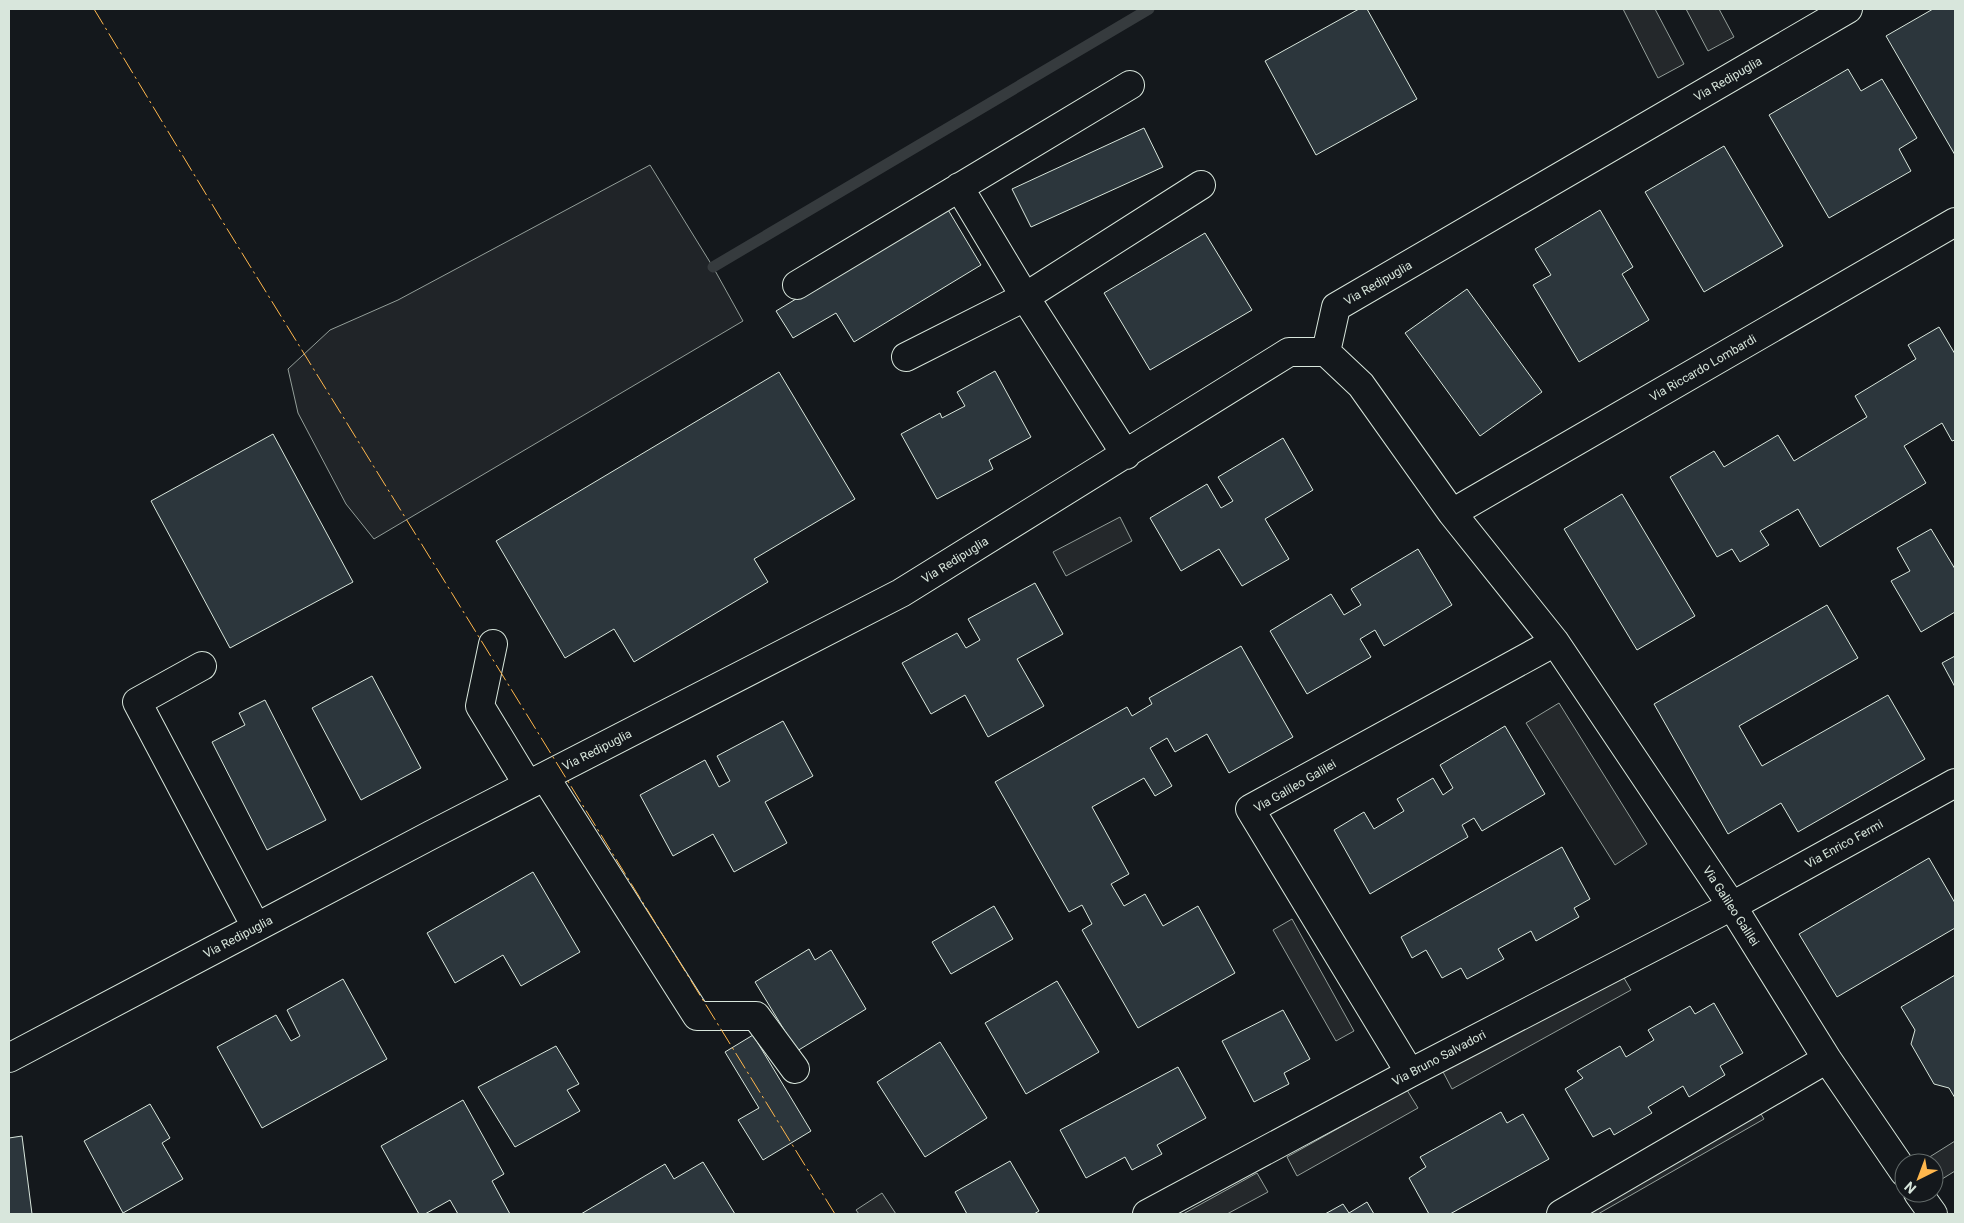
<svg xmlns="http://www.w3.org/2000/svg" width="1964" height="1223" font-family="Roboto,sans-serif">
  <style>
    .green { fill: #202428; stroke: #939e99 }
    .parking { fill: #24282b; stroke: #939e99 }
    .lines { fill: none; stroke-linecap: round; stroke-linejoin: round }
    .stream { stroke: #363b3e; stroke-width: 11 }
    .building { fill: #2c363c; stroke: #d8e6dc }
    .minor-casing { stroke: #d8e6dc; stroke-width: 30 }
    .minor { stroke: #14181c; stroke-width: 28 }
    .power { stroke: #ffb74d; stroke-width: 1; stroke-dasharray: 18 4 2.5 4; stroke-linecap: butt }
    .labels { text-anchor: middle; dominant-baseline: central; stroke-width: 4; stroke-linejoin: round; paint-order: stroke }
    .street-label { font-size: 12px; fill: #d8e6dc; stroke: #14181c }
  </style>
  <rect width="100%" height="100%" fill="#14181c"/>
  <path class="green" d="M 650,165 L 713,267 L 743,321 L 374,539 L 346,504 L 298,413 L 288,369 L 330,330 L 398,300 Z"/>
  <path class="parking" d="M 1623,9 L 1655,9 L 1684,64 L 1658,78 Z
    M 1686,9 L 1719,9 L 1734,37 L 1708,51 Z
    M 1120,517 L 1132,541 L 1066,576 L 1053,552 Z
    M 1559,703 L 1647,844 L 1615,865 L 1526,723 Z
    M 1292,919 L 1354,1031 L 1336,1041 L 1273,930 Z
    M 1620,971 L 1631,990 L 1452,1089 L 1442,1070 Z
    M 1407,1090 L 1418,1108 L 1297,1176 L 1287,1157 Z
    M 1758,1109 L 1764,1119 L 1598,1214 L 1574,1214 Z
    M 1955,1141 L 1955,1171 L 1934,1184 L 1934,1163 L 1920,1163 Z
    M 1257,1173 L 1268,1192 L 1227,1214 L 1183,1214 Z
    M 882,1193 L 896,1214 L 859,1214 L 856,1210 Z"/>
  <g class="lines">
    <path class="stream" d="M 713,267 L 1149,9"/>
  </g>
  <path class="building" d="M 1359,9 L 1367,9 L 1417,99 L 1316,155 L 1265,61 Z
    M 1933,9 L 1955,9 L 1955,155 L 1886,36 Z
    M 1848,69 L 1861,91 L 1882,79 L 1917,138 L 1899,149 L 1911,171 L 1829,218 L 1769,115 Z
    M 1144,128 L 1163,167 L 1031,227 L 1012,189 Z
    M 1724,146 L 1783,246 L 1704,292 L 1645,192 Z
    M 947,208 L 981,265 L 854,342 L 836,313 L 793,338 L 776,311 Z
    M 1600,210 L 1633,267 L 1622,274 L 1649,320 L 1579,362 L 1533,285 L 1551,275 L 1535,249 Z
    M 1205,233 L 1252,310 L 1150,370 L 1104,293 Z
    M 1467,289 L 1542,392 L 1480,436 L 1405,333 Z
    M 1939,327 L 1955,354 L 1955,440 L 1952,441 L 1942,423 L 1904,446 L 1926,483 L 1820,547 L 1798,509 L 1760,531 L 1769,545 L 1740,562 L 1732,549 L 1717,557 L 1670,477 L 1714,451 L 1724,467 L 1778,435 L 1794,461 L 1867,417 L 1855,396 L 1916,359 L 1908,345 Z
    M 995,371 L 1031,437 L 989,460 L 993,469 L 937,499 L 901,434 L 940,413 L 942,418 L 965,406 L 957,392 Z
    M 779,372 L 855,499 L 754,559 L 768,582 L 634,662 L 614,629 L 565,658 L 496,541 Z
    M 273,434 L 353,582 L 230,648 L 151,501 Z
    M 1283,438 L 1313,490 L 1265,519 L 1289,559 L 1242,586 L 1219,549 L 1181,571 L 1150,518 L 1207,484 L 1221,508 L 1233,501 L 1218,477 Z
    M 1622,494 L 1695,616 L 1637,650 L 1564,529 Z
    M 1931,529 L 1955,569 L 1955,612 L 1921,632 L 1891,581 L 1910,571 L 1897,548 Z
    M 1418,549 L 1452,605 L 1384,646 L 1375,630 L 1360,639 L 1371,657 L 1307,694 L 1270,631 L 1331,594 L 1344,615 L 1361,605 L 1351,589 Z
    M 1035,583 L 1063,634 L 1017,659 L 1044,706 L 988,737 L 965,695 L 931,714 L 902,663 L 957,633 L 966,648 L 980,640 L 968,619 Z
    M 1827,605 L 1858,658 L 1739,726 L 1762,766 L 1888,695 L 1925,759 L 1798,832 L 1781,803 L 1728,834 L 1654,704 Z
    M 1241,646 L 1293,737 L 1229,773 L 1207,734 L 1175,752 L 1167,738 L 1150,748 L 1172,786 L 1155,796 L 1144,778 L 1092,807 L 1129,874 L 1111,884 L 1124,906 L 1145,894 L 1163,926 L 1198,906 L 1235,973 L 1138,1028 L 1082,930 L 1092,924 L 1082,905 L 1069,912 L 995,782 L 1127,707 L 1132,716 L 1152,704 L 1149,698 Z
    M 1955,656 L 1955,687 L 1942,663 Z
    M 372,676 L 421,768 L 361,800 L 312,708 Z
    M 265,700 L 326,820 L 267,850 L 212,742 L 245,725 L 239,713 Z
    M 783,721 L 813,776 L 765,802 L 787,843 L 734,872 L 713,834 L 673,856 L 640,795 L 705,760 L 719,787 L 730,781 L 717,756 Z
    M 1505,726 L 1545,794 L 1482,831 L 1474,818 L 1462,825 L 1468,837 L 1370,894 L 1334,830 L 1364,812 L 1374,829 L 1404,811 L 1397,799 L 1433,778 L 1443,795 L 1453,788 L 1440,765 Z
    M 1562,847 L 1590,899 L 1574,908 L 1579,917 L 1536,941 L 1531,931 L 1498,949 L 1504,959 L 1467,979 L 1461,968 L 1442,978 L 1426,950 L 1412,958 L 1401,937 Z
    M 1929,858 L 1955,903 L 1955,928 L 1837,997 L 1799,934 Z
    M 533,872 L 580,952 L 521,986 L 503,955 L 455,983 L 427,933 Z
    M 994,906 L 1013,939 L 951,974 L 932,942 Z
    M 809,949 L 815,960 L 831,950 L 866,1009 L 797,1051 L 755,982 Z
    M 1955,975 L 1955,1098 L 1949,1088 L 1934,1084 L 1911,1044 L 1915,1030 L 1901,1007 Z
    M 343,979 L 387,1059 L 262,1128 L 217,1047 L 276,1015 L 291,1041 L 300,1036 L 287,1010 Z
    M 1057,981 L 1099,1052 L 1026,1094 L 985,1023 Z
    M 1714,1003 L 1743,1053 L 1720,1066 L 1725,1075 L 1689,1097 L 1683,1086 L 1648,1107 L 1652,1113 L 1614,1135 L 1610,1128 L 1593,1137 L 1565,1089 L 1583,1078 L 1577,1071 L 1620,1046 L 1626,1057 L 1654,1040 L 1648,1030 L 1690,1006 L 1695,1014 Z
    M 1283,1010 L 1310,1059 L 1284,1073 L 1289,1084 L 1254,1102 L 1222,1041 Z
    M 753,1035 L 811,1131 L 763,1160 L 738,1120 L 759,1108 L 725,1052 Z
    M 940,1042 L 987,1118 L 925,1157 L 877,1082 Z
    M 556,1046 L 579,1084 L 567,1090 L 580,1111 L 515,1147 L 478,1087 Z
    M 1178,1067 L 1206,1118 L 1157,1145 L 1162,1154 L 1132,1170 L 1125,1157 L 1086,1178 L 1060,1130 Z
    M 463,1100 L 504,1174 L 492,1181 L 510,1214 L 458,1214 L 450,1200 L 425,1214 L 419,1214 L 381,1146 Z
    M 150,1104 L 170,1138 L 162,1143 L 183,1179 L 123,1213 L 84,1141 Z
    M 1501,1112 L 1507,1123 L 1523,1114 L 1549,1159 L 1450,1214 L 1429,1214 L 1409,1178 L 1426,1167 L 1420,1157 Z
    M 22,1136 L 32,1214 L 9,1214 L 9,1138 Z
    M 1010,1161 L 1039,1211 L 1034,1214 L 967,1214 L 955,1192 Z
    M 703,1162 L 735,1214 L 581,1214 L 665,1164 L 674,1179 Z
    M 1367,1202 L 1374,1214 L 1325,1214 L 1343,1204 L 1349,1213 Z"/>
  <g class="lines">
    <g class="minor-casing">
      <path id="minor" d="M 959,187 L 1025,297 L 1201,185
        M 797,285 L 1130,85
        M 1326,352 L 1361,385 L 1452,513 L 1555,642 L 1732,906 L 1827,1059 L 1904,1172
        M 906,357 L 1025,297 L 1126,455
        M 1452,513 L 1955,222
        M 493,644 L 480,706 L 528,785
        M 202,666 L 137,702 L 256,927
        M 545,777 L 697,1016 L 756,1016 L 795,1069
        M 9,1058 L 431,835 L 901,593 L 1289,352 L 1326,352 L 1336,307 L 1848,9
        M 1410,1073 L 1250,809 L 1555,642
        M 1918,1193 L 1933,1214
        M 1147,1214 L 1410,1073 L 1732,906 L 1955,783
        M 1561,1214 L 1827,1059"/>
    </g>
    <use href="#minor" class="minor"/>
    <path class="power" d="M 94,9 L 221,219 L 835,1214"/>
  </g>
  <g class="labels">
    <g class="street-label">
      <text transform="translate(1728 79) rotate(-30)">Via Redipuglia</text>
      <text transform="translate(1378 283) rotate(-30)">Via Redipuglia</text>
      <text transform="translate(1703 368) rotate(-30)">Via Riccardo Lombardi</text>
      <text transform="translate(955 560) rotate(-32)">Via Redipuglia</text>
      <text transform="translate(597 750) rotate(-27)">Via Redipuglia</text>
      <text transform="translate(1295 786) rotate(-30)">Via Galileo Galilei</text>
      <text transform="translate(1844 844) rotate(-29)">Via Enrico Fermi</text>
      <text transform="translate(1731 906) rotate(57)">Via Galileo Galilei</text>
      <text transform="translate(238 937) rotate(-28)">Via Redipuglia</text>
      <text transform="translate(1439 1058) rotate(-28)">Via Bruno Salvadori</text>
    </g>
  </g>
  <rect width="1964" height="1223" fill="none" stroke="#d8e6dc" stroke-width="20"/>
  <g transform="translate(1919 1178) rotate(222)"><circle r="24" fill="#14181c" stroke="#626a69"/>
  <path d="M0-4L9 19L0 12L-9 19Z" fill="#ffb74d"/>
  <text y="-8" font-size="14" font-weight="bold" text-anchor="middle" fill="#d8e6dc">N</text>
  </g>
</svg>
